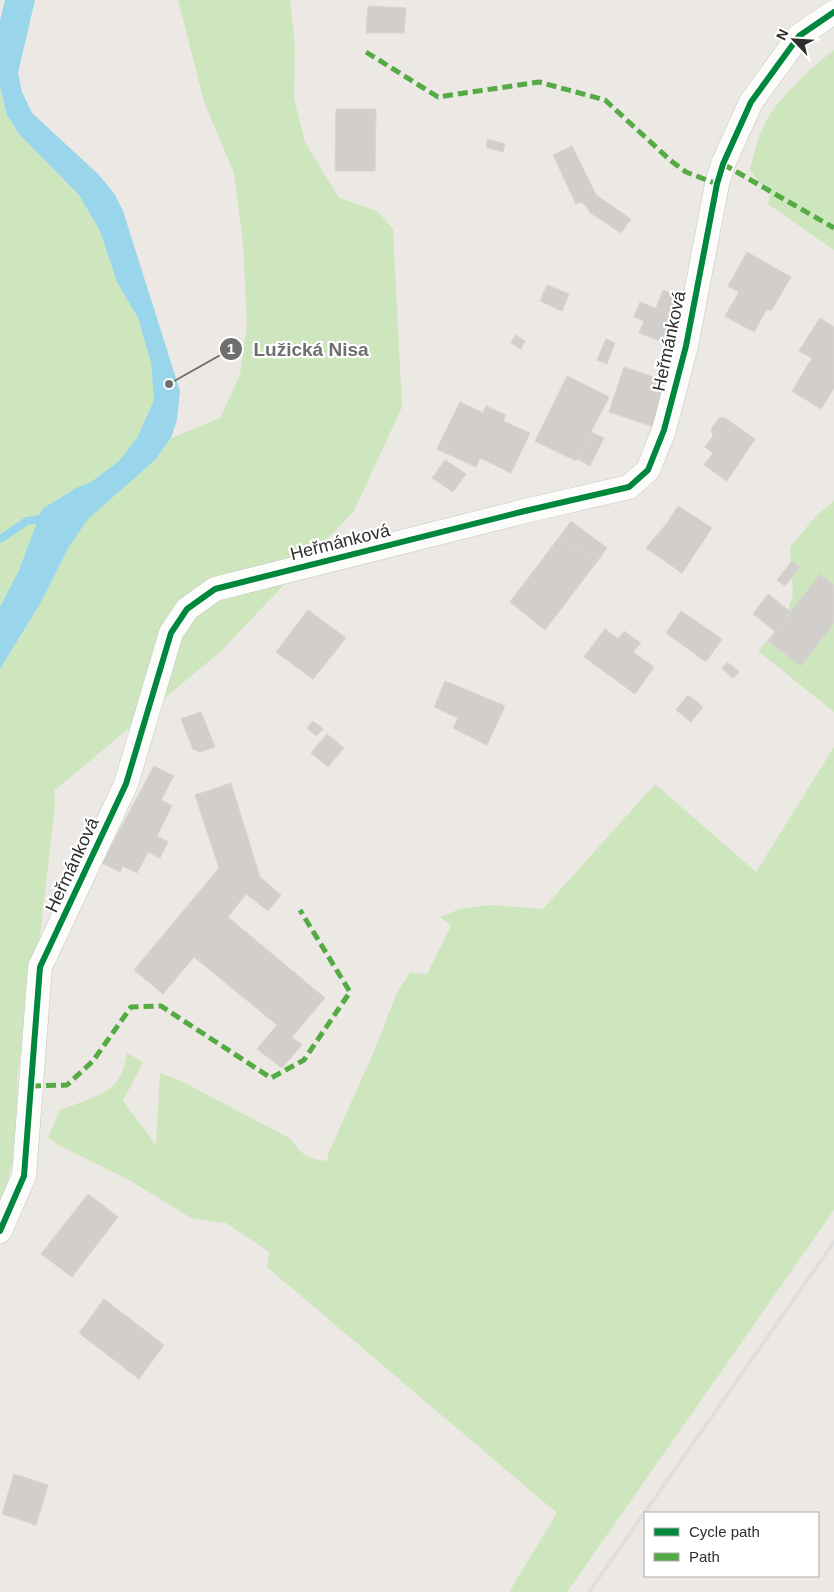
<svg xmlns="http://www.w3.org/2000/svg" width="834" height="1592" font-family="Arial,sans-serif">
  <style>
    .green { fill: #cee6be }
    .water { fill: #99d6ec }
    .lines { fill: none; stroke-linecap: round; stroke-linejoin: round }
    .stream { stroke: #99d6ec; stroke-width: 8 }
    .building { fill: #d1cecb; stroke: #d7d4d0 }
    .street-casing { stroke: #c5c4c5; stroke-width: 25 }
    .street { stroke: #fcfcfb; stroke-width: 24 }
    .rail { stroke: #dfdfe1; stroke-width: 4 }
    .quiet { stroke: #54ab44; stroke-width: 5; stroke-dasharray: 10 5; stroke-linecap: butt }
    .cycleway-casing { stroke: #fff; stroke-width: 9 }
    .cycleway { stroke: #00873e; stroke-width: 6 }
    .labels { text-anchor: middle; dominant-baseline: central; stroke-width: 4.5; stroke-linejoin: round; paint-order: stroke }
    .street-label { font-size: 18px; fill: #2e2e2e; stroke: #fff }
    .leader { fill: none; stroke: #706f6e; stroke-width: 2 }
    .callout-dot { fill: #706f6e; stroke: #fff; stroke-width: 2 }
    .mark-label { font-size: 15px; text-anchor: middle; font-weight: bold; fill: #fff }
    .callout-label { font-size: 19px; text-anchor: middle; font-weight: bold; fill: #706f6e; stroke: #fff; stroke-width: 4.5; stroke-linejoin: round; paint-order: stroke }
  </style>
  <rect width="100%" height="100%" fill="#ece8e4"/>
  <path class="green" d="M 178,0 L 290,0 L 295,46 L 294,98 L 305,142 L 339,198 L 377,211 L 393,229 L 402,407 L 354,511 L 221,651 L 54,791 L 55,805 L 39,944 L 25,1018 L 17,1080 L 19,1138 L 0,1208 L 0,669 L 40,604 L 70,545 L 88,518 L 155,460 L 171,438 L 220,418 L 240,375 L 247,325 L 243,243 L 234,173 L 204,102 Z
    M 834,50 L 834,250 L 768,204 L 771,193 L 757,181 L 750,169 C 754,153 758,136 766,121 C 780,96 812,67 834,50 Z
    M 0,87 L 7,115 L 19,134 L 79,195 L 100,231 L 117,282 L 138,318 L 151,363 L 154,400 L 137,438 L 119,461 L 91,482 L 78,487 L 57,499 L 28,547 L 19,570 L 0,607 Z
    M 834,501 L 834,712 L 758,651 L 786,618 L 793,594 L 790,547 L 815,517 Z
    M 834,747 L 834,1210 L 567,1592 L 509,1592 L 557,1513 L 267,1267 L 269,1252 L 226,1223 L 191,1218 L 131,1181 L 60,1146 L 48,1137 L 60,1110 C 75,1104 107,1095 116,1082 C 123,1074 125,1063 127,1053 L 143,1062 L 123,1101 L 156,1145 L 160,1073 L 181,1081 L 291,1139 C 304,1157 306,1158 328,1161 L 328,1154 L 375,1049 L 397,992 L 410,973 L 427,974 L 451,926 L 440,917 L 460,909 L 491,905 L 543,909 L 655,784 L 756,872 Z"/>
  <path class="water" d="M 5,0 L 35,0 L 18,73 L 22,92 L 32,113 L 98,174 L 114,193 L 123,211 L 180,391 L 177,420 L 171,438 L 155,460 L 88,519 L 70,545 L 40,604 L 0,669 L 0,607 L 19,570 L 42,509 L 78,487 L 91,482 L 119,461 L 137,438 L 154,400 L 151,363 L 138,318 L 117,282 L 100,231 L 79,195 L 19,134 L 7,115 L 0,87 L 0,20 Z"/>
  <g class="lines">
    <path class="stream" d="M 0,539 L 27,521 L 48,518"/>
  </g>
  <path class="building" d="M 368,6 L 406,8 L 404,33 L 366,33 Z
    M 336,109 L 376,109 L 375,171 L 335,171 Z
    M 488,139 L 505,144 L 503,152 L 486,147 Z
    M 572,146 L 596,195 L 631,219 L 621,233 L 589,212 L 590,211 L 582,202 L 576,204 L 553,155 Z
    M 747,252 L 791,277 L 771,311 L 767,309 L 754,332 L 725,316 L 739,292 L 728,286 Z
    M 547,285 L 569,294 L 562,311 L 540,301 Z
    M 663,290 L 680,297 L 673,315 L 656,308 Z
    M 640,302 L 673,315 L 663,342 L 639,333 L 644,321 L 634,317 Z
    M 820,318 L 834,327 L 834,388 L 821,409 L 792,391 L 812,358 L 799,351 Z
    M 515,335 L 525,341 L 521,349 L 511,343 Z
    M 606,339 L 615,343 L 607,364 L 597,360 Z
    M 624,367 L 668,382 L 654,427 L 609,412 Z
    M 567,376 L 609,397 L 576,461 L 535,441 Z
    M 460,402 L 483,413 L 486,406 L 506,415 L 503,421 L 530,433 L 511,473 L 480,458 L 476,467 L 437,449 Z
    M 719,418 L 725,418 L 755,439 L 727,481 L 704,465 L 713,453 L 705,447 L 713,436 L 711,429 Z
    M 591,432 L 604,438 L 590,466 L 578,459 Z
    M 445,460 L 466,474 L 453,492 L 432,478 Z
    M 678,506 L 712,528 L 682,573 L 646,548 L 667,523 Z
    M 571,521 L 607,548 L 596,563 L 560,536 Z
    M 560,536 L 596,563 L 545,630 L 510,602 Z
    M 792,561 L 800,567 L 785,586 L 777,580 Z
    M 820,574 L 834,585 L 834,623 L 801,666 L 768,641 Z
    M 768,594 L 791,612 L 776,632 L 753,614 Z
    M 308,610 L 346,638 L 313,679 L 276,652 Z
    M 681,611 L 722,639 L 706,662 L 666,633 Z
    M 605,629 L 618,639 L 624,631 L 641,643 L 633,652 L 654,667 L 635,694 L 584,657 Z
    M 727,662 L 739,672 L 733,678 L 722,668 Z
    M 445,681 L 505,706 L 487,745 L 453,728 L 458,718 L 434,707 Z
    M 688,695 L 703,707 L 691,722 L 676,710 Z
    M 201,712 L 215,747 L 200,752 L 193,749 L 181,719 Z
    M 313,721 L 323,729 L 316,736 L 307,728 Z
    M 327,734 L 344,748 L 328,767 L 311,753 Z
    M 154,766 L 174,776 L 161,800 L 172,806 L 157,836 L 168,842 L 160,858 L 148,852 L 137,873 L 123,866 L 120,872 L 102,863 Z
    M 231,783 L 260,877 L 281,895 L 268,911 L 246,894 L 228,917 L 325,998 L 292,1037 L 302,1045 L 282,1068 L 257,1049 L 277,1025 L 194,957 L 163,994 L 134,970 L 219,868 L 195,795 Z
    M 88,1194 L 118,1217 L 72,1277 L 41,1254 Z
    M 104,1299 L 164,1345 L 139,1379 L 79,1333 Z
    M 14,1474 L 48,1485 L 36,1525 L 2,1514 Z"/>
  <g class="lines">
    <g class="street-casing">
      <path id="street" d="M 0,1231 L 24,1176 L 40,967 L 126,784 L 171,633 L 187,609 L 215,589 L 525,511 L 629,487 L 648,470 L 664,430 L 686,346 L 717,184 L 723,164 L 751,102 L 799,36 L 834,12"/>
    </g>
    <use href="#street" class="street"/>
    <path class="rail" d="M 589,1592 L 834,1242"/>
    <path class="quiet" d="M 366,52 L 438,97 L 539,82 L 605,100 L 670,160 L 686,172 L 717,184
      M 723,164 L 834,228
      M 31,1086 L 67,1085 L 93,1061 L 131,1007 L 161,1006 L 271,1078 L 304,1060 L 350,992 L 300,910"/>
    <g class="cycleway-casing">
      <path id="cycleway" d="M 0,1231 L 24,1176 L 40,967 L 126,784 L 171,633 L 187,609 L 215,589 L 525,511 L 629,487 L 648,470 L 664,430 L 686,346 L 717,184 L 723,164 L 751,102 L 799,36 L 834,12"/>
    </g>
    <use href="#cycleway" class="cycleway"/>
  </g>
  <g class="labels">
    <g class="street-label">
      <text transform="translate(669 341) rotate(-78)">Heřmánková</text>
      <text transform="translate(340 542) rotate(-14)">Heřmánková</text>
      <text transform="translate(72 865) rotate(-65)">Heřmánková</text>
    </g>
  </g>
  <path class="leader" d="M169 384L231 349"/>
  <g class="callout-dot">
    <circle cx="169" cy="384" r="5"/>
    <circle cx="231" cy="349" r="12"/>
  </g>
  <g class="mark-label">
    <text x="231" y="354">1</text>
  </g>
  <g class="callout-label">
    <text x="311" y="356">Lužická Nisa</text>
  </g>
  <rect x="644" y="1512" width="175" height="65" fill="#ffffff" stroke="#ababab"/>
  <rect x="654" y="1528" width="25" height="8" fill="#00873e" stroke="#ababab"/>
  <text x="689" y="1537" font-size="15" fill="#2e2e2e">Cycle path</text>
  <rect x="654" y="1553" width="25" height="8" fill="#54ab44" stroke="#ababab"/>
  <text x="689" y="1562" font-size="15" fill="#2e2e2e">Path</text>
  <g transform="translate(794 40) rotate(295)" stroke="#ffffff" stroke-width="4" paint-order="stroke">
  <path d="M0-4L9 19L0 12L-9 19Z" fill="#2e2e2e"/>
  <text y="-8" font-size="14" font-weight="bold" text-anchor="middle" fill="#2e2e2e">N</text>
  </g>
</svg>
